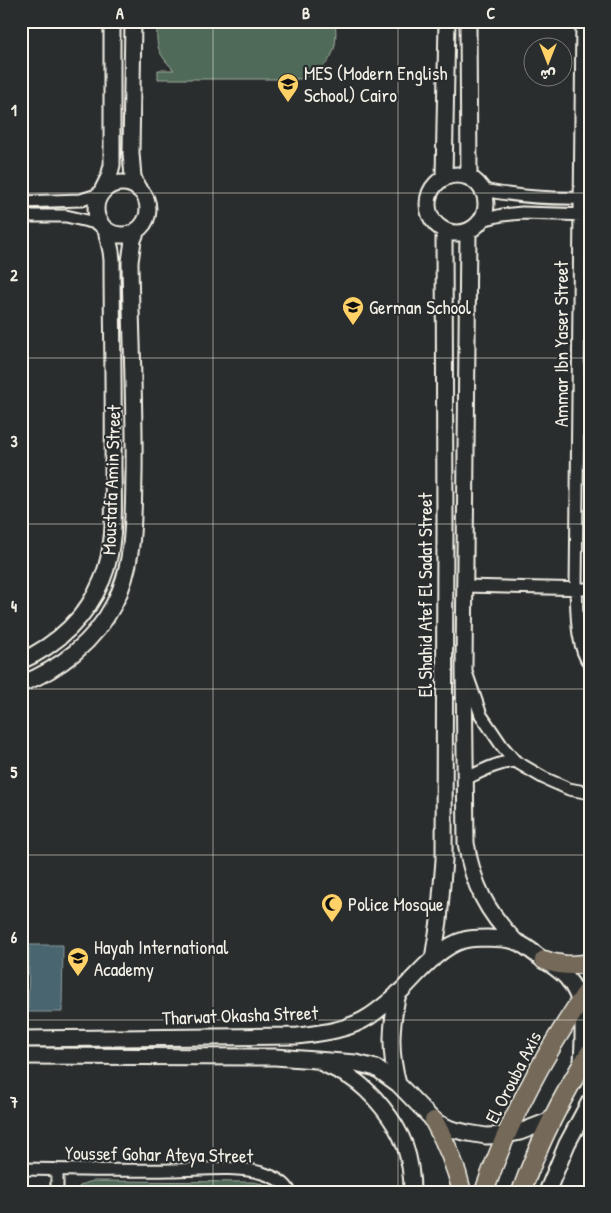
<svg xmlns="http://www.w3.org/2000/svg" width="611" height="1213" font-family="'Patrick Hand','Playpen Sans Arabic',sans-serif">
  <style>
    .green { fill: #4f6a59; stroke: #a2aea0 }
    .water { fill: #4a656f; stroke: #8e9d9f }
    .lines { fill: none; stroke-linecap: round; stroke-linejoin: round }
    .street-casing { stroke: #f4f1e8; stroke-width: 15 }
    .secondary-casing { stroke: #f4f1e8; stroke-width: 19 }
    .primary-casing { stroke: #f4f1e8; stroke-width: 21 }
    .street { stroke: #2a2d2e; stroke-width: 11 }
    .secondary { stroke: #2a2d2e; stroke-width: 15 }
    .primary { stroke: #746a5a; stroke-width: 18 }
    .grid { fill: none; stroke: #f4f1e8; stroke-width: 1; stroke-opacity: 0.55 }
    .labels { text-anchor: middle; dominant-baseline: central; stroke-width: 4.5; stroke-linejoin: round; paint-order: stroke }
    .poi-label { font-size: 19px; fill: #f4f1e8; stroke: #2a2d2e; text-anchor: start }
    .street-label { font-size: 19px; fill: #f4f1e8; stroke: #2a2d2e }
    .neatline { fill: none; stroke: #f4f1e8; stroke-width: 2 }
    .grid-label { font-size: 16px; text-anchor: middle; font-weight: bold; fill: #f4f1e8 }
  </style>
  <rect width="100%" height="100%" fill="#2a2d2e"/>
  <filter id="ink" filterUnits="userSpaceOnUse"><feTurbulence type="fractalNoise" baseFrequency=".02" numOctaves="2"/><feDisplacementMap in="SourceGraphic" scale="10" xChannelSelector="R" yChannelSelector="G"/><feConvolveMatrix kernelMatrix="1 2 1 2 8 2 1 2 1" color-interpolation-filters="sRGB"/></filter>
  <g filter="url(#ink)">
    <path class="green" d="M 158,21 L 335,21 C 339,52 330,69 300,79 L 158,79 L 158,70 L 174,70 C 157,53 155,45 158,21 Z
      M 93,1181 L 253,1182 L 263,1184 L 278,1192 L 76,1192 C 78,1184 87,1183 93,1181 Z"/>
    <path class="water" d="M 29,945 L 63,945 L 62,1012 L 28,1012 Z"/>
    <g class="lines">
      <g class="street-casing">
        <path id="street" d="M 582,21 L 576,589 C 577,609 576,648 590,664
          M 483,190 C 518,197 554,199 590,198
          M 21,202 L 81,200 L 100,194
          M 21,216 L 66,216 L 100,224
          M 482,220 L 502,215 L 522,213 L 590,215
          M 465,586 L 590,589
          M 467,675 L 481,715 L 502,746 L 515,761 L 544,778 L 569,789 L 590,793
          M 465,779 C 482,771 496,763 515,761
          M 21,1169 C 71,1170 121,1171 170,1170 C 200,1170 233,1165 262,1173 C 272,1176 285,1182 290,1192
          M 57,1170 L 57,1192"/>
      </g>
      <g class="secondary-casing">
        <path id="secondary" d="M 133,21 L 131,153 L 133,177 L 138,189
          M 468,21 L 469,177
          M428 204a29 29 0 1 1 58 0a29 29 0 1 1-58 0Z
          M 444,177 L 447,21
          M96 209a26 26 0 1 1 52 0a26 26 0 1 1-52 0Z
          M 102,191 L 109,177 L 112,165 L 112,21
          M 468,231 L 464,668 L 466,843 C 473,885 486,911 516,942
          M 21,661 C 57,645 87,617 102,580 C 117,544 113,503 113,464 C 114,396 112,328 112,260 L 111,251 L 106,230
          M 21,684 C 60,669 95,641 114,604 C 135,565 133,518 134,474 C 135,404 131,333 130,262 L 133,240 L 137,230
          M 433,959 L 439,921 L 444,860 L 445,526 L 444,230
          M 21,1039 L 298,1036 C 323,1033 349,1030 370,1016 C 380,1009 391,1000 400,992 C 417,975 440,946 464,940 C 471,938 479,938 487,938 C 496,939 508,938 517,942 C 526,946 534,953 542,959 C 550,964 559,970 566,977 C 588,1001 583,1034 582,1064
          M 21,1056 L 275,1057 L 356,1063 L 376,1068 L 398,1084 L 434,1121 L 451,1129 L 468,1133 L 486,1136 L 506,1135 L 520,1132 L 551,1120
          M 322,1063 C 331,1067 341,1072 350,1077 C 372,1091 396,1121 405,1146 C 410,1161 412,1176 412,1192
          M 398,1084 C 389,1051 391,1025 398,993
          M 547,1192 L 567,1144 L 590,1101"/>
      </g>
      <g class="primary-casing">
        <path id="primary" d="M 544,960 C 561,966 573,966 590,963
          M 434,1121 C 447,1144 456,1166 462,1192
          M 484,1192 C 509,1119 546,1050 590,987
          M 521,1192 C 539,1143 562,1096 590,1052"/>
      </g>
      <use href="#street" class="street"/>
      <use href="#secondary" class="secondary"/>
      <use href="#primary" class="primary"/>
    </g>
  </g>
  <path class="grid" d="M 213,21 L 213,1192M 398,21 L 398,1192M 21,193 L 590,193M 21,358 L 590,358M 21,524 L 590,524M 21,689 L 590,689M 21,855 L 590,855M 21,1020 L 590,1020"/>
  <defs>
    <g id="school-pin" transform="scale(1.125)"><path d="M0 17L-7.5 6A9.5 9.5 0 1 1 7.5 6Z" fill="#ffd166" stroke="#2a2d2e"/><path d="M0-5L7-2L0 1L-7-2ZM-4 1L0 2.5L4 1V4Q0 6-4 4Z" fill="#111"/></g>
    <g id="mosque-pin" transform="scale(1.125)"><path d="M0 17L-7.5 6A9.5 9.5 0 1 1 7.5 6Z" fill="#ffd166" stroke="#2a2d2e"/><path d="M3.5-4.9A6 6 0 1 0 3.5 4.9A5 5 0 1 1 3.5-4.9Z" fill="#111"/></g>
  </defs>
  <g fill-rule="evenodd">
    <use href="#school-pin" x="288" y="84"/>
    <use href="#school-pin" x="353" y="307"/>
    <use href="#mosque-pin" x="332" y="904"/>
    <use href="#school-pin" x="78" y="958"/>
  </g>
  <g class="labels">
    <g class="poi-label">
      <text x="304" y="73">MES (Modern English<tspan x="304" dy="22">School) Cairo</tspan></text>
      <text x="369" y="307">German School</text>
      <text x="348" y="904">Police Mosque</text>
      <text x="94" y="947">Hayah International<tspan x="94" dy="22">Academy</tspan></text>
    </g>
    <g class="street-label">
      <text transform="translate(561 344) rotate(-90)">Ammar Ibn Yaser Street</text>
      <text transform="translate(111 480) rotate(-88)">Moustafa Amin Street</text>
      <text transform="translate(425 595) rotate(-90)">El Shahid Atef El Sadat Street</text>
      <text transform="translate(240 1015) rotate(-2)">Tharwat Okasha Street</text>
      <text transform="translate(513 1077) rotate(-63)">El Orouba Axis</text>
      <text transform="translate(159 1154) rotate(1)">Youssef Gohar Ateya Street</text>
    </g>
  </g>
  <rect width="611" height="1213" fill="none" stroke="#2a2d2e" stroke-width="55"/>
  <g transform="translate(548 62) rotate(180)"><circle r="24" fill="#2a2d2e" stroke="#7b7b78"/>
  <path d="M0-4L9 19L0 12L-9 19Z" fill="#ffd166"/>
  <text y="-8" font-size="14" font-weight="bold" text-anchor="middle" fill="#f4f1e8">ش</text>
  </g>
  <rect x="28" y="28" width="556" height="1158" class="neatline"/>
  <g class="grid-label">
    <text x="120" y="19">A</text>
    <text x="306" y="19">B</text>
    <text x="491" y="19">C</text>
    <text x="14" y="116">1</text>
    <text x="14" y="281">2</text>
    <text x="14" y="447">3</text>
    <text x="14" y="612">4</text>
    <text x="14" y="778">5</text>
    <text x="14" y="943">6</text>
    <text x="14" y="1108">7</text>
  </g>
</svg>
